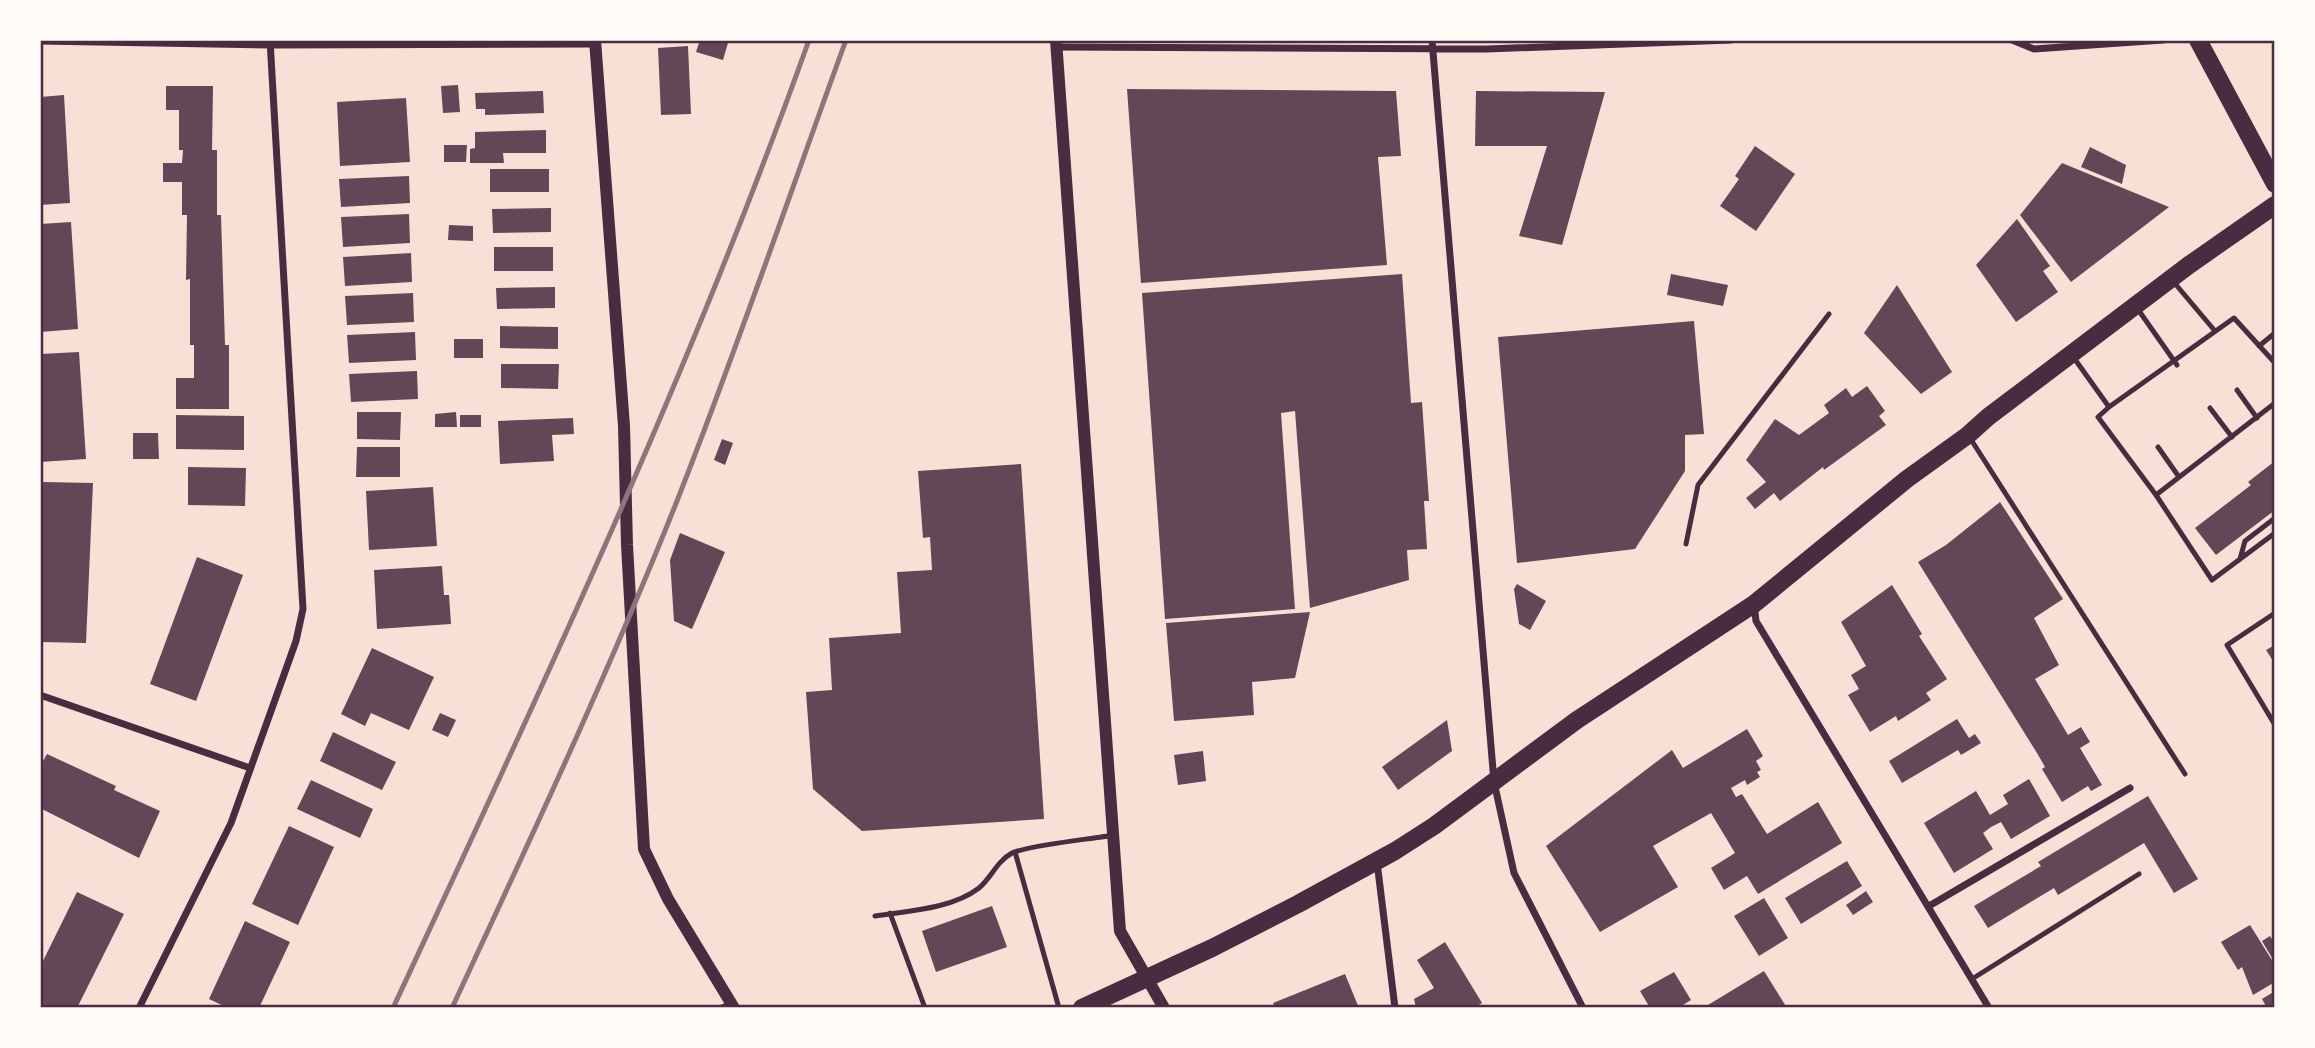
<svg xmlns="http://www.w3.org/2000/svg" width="2315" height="1048" font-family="'Roboto Condensed',sans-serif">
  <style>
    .building { fill: #644757 }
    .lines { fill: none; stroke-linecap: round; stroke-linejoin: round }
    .service { stroke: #4a2c40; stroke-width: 5 }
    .minor { stroke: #4a2c40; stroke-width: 7 }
    .tertiary { stroke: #4a2c40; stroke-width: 12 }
    .primary { stroke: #4a2c40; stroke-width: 18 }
    .rail { stroke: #8f747c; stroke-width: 5 }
    .neatline { fill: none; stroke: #4a2c40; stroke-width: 2.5 }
  </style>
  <rect width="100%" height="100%" fill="#f7e1d7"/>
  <path class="building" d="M 700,40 L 728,43 L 723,60 L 696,52 Z
    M 688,46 L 691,114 L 661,115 L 658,48 Z
    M 458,85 L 460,112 L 443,113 L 441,86 Z
    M 166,86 L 213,86 L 212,150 L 217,150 L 217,215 L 221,215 L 225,345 L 229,345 L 229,409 L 176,409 L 176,378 L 194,378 L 194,345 L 190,345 L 190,279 L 186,280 L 187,215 L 182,215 L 182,182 L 163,182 L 163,163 L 182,163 L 183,150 L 179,150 L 179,110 L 166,110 Z
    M 1127,89 L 1396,91 L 1401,156 L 1378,157 L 1387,265 L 1141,283 Z
    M 543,91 L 544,113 L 485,115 L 485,109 L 476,109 L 475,93 Z
    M 1476,91 L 1605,92 L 1562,245 L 1519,236 L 1547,146 L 1475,146 Z
    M 64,95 L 70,203 L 40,205 L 40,97 Z
    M 406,98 L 410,162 L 340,166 L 337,102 Z
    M 546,130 L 546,153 L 503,153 L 504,163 L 470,163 L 470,149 L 475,148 L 475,132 Z
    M 444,145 L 467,145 L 466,162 L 444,162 Z
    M 1755,146 L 1795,174 L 1756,231 L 1720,206 L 1739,179 L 1735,176 Z
    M 2090,147 L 2126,165 L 2122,184 L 2081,167 Z
    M 2062,163 L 2169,207 L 2071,282 L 2020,215 Z
    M 490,169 L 549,169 L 549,192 L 490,192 Z
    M 409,176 L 410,203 L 341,207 L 339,179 Z
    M 551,208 L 551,232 L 493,233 L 492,209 Z
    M 409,214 L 410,243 L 343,247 L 341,217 Z
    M 2017,219 L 2050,266 L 2043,271 L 2058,292 L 2016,322 L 1976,265 Z
    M 71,222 L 78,329 L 40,332 L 40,224 Z
    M 449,225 L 473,226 L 473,241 L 448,240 Z
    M 494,247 L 553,247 L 553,271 L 494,271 Z
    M 411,253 L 412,282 L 345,286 L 343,257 Z
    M 1402,274 L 1411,403 L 1422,402 L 1429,501 L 1424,501 L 1427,549 L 1407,550 L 1409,580 L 1310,608 L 1295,411 L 1281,413 L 1295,609 L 1165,619 L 1142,293 Z
    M 1671,274 L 1728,285 L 1723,306 L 1667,295 Z
    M 1897,285 L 1952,372 L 1921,394 L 1864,333 Z
    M 555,287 L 555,308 L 497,309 L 496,288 Z
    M 413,293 L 414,322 L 347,325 L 345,296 Z
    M 1694,321 L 1704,434 L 1685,435 L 1685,471 L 1635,549 L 1517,563 L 1498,337 Z
    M 500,326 L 558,327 L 558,349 L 500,348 Z
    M 415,332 L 416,360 L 349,363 L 347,335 Z
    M 454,339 L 483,339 L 483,358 L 454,358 Z
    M 79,352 L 86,459 L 40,462 L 40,354 Z
    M 501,364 L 559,364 L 558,389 L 501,388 Z
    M 417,371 L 418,399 L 351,402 L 349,374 Z
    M 1867,386 L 1885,411 L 1879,416 L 1886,425 L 1824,470 L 1823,467 L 1780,501 L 1774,493 L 1755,509 L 1746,498 L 1766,482 L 1746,460 L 1775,419 L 1799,435 L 1829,413 L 1824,405 L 1846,388 L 1852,397 Z
    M 357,412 L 401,412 L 400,440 L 357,439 Z
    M 456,412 L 457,427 L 435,427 L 435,414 Z
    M 176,415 L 244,416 L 244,450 L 176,449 Z
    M 460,415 L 481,415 L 481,427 L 460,427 Z
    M 573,418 L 574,434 L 552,435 L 554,461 L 500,464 L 498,421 Z
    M 133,433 L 158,433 L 159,459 L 133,459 Z
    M 722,439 L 733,443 L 725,465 L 714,460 Z
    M 357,447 L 400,447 L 400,477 L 356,477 Z
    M 2275,461 L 2275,510 L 2216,555 L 2195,528 L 2251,485 L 2248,482 Z
    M 1021,464 L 1044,819 L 862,831 L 813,789 L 806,692 L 832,690 L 829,638 L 901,633 L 897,572 L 932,570 L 930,537 L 923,538 L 918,471 Z
    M 188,467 L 246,468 L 245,506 L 188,505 Z
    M 43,482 L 93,483 L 86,643 L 40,642 Z
    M 433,487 L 437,546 L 369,550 L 366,491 Z
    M 2000,502 L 2063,599 L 2034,618 L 2059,665 L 2035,679 L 2068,735 L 2081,727 L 2090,742 L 2080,748 L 2102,785 L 2091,791 L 2088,786 L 2062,802 L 2042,769 L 2045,767 L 2037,753 L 1918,562 L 1946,545 Z
    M 680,533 L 725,552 L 692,629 L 674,621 L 670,560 Z
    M 197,557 L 243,575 L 196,701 L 150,684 Z
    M 442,566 L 444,595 L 449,595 L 451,624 L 377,629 L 374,570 Z
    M 1517,584 L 1546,601 L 1530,630 L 1519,624 L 1514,589 Z
    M 1892,585 L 1922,634 L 1919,636 L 1947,679 L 1926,693 L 1931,700 L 1898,721 L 1896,716 L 1870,732 L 1848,695 L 1859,689 L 1851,675 L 1866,666 L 1841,622 Z
    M 1310,612 L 1295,678 L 1252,682 L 1254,715 L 1174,721 L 1166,623 Z
    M 2275,645 L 2275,664 L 2266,650 Z
    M 372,648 L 434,677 L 409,730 L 371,713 L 365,726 L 341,714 Z
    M 440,713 L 456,720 L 448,737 L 432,730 Z
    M 1957,719 L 1969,738 L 1975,734 L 1981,743 L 1961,755 L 1958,750 L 1902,783 L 1889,761 Z
    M 1447,720 L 1452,751 L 1398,790 L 1382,767 Z
    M 1747,729 L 1763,756 L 1756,761 L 1761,770 L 1757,772 L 1760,777 L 1747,785 L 1745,780 L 1731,788 L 1736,797 L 1742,794 L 1767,834 L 1818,802 L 1842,843 L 1758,894 L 1747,876 L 1724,890 L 1711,868 L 1735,853 L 1711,813 L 1653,846 L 1678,887 L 1600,932 L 1546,846 L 1672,750 L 1683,768 Z
    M 333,732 L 396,762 L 382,790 L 320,761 Z
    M 1203,751 L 1206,781 L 1178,785 L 1174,755 Z
    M 47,754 L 116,786 L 114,790 L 160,811 L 139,858 L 40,808 L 40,760 L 43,761 Z
    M 2029,779 L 2050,816 L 2011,839 L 2001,822 L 1991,827 L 1983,833 L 1993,849 L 1954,873 L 1924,823 L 1976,791 L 1990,815 L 2008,804 L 2003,795 Z
    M 311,780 L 373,809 L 360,838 L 297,809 Z
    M 2148,796 L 2198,879 L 2174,893 L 2144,843 L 2058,895 L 2054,888 L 1988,928 L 1974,906 L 2041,866 L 2038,862 Z
    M 289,826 L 334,847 L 298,925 L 252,904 Z
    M 1847,861 L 1862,886 L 1801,924 L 1785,898 Z
    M 1866,891 L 1873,902 L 1853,915 L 1846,905 Z
    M 77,892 L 124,914 L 77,1008 L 40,1008 L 40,967 Z
    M 1764,898 L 1788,938 L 1759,956 L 1734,916 Z
    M 992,906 L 1007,947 L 936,972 L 922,931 Z
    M 245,921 L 290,942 L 259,1008 L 228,1008 L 209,999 Z
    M 2250,925 L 2275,965 L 2275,982 L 2253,995 L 2242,967 L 2238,970 L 2221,942 Z
    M 2270,936 L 2275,944 L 2275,963 L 2262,941 Z
    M 1445,942 L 1482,1003 L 1474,1008 L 1416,1008 L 1414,999 L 1434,988 L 1417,960 Z
    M 1764,971 L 1787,1008 L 1703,1008 Z
    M 1674,972 L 1691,1000 L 1678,1008 L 1650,1008 L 1640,991 Z
    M 1345,974 L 1359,1008 L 1275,1008 L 1273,1003 Z
    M 2275,991 L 2275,1008 L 2267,1008 L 2262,999 Z"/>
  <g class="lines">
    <path class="service" d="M 2172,280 L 2215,331
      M 2137,308 L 2177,365
      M 2259,346 L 2275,333
      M 2074,358 L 2109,407 L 2098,417 L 2156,495 L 2212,580 L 2275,533
      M 2237,390 L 2257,418
      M 2109,407 L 2234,318 L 2275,363
      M 2210,408 L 2232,437
      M 1970,438 L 2185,774
      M 2158,447 L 2179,477
      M 2156,495 L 2275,403
      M 1686,544 L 1698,485 L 1829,314
      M 2240,559 L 2245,541 L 2275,518
      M 2275,613 L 2227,645 L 2275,725
      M 1015,852 L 1059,1008
      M 890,913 L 925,1008
      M 875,916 C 907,911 952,909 979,888 C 992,877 996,862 1012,853 C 1029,845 1092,839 1114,835
      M 1972,979 L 2139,874
      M 719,1008 L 732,1003"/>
    <path class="minor" d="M 1432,40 L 1494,782 L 1514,873 L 1583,1008
      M 2012,40 L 2034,49 L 2163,40
      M 40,41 L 271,45 L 596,44
      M 1057,47 L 1487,49 L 1731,40
      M 1754,604 L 1756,621 L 1989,1008
      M 40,695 L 250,768
      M 1377,862 L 1395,1008
      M 1929,906 L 2130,788
      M 139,1008 L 231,823 L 296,641 L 303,609 L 270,40"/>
    <path class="tertiary" d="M 595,40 L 624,426 L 627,545 L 644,849 L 668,899 L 734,1008
      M 1056,40 L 1120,931 L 1164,1008"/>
    <path class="primary" d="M 2198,40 L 2275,184
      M 1082,1008 L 1212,948 L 1298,904 L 1395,851 L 1434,826 L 1577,720 L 1754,604 L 1907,479 L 1968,435 L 1988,417 L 2189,265 L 2275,205"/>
    <path class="rail" d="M 393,1008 C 541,690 691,371 809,40
      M 452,1008 C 529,842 607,676 675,506 C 736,352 789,196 846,40"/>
  </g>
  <rect width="2315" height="1048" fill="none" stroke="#fffaf5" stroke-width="84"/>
  <rect x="42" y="42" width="2231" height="964" class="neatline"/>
</svg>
